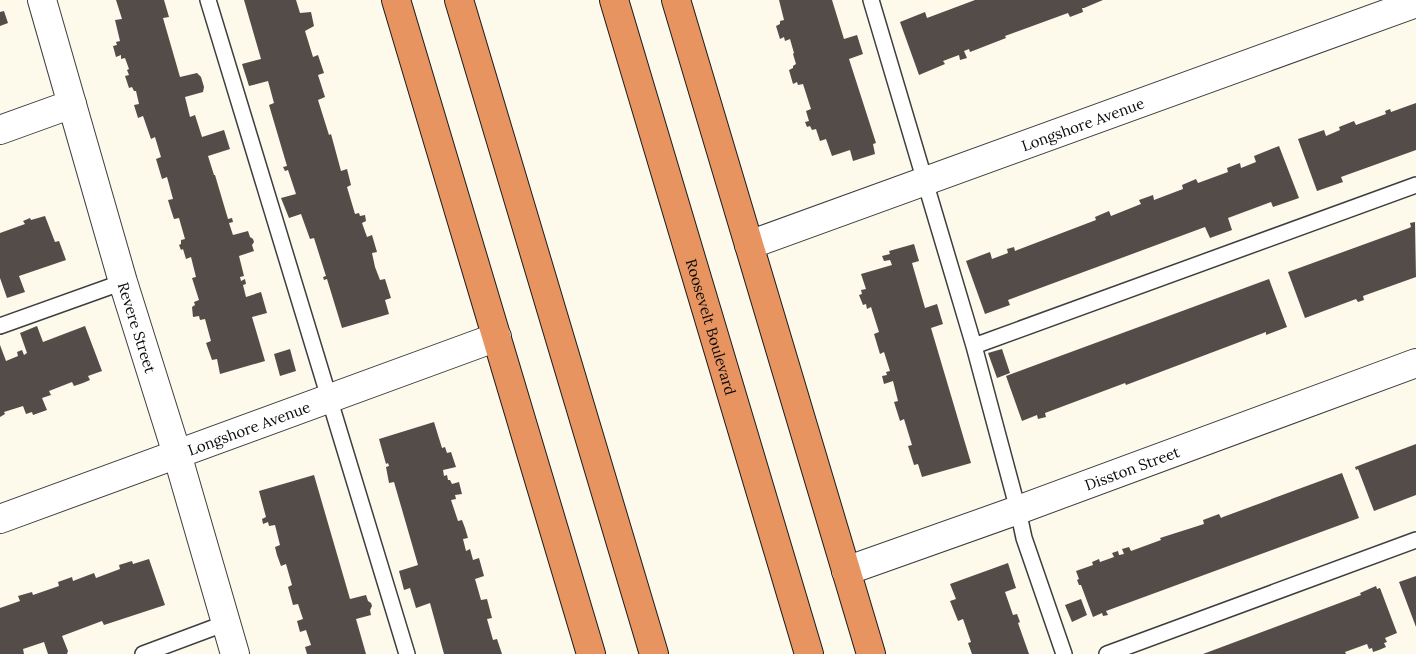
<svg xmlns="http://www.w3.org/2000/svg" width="1416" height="654" font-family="Lora,serif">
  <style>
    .building { fill: #534c49 }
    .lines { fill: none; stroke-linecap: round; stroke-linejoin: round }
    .lane-casing { stroke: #3e3e3e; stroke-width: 18 }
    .street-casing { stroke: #3e3e3e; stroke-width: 30 }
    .highway-casing { stroke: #1c1c1c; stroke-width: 30 }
    .lane { stroke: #fff; stroke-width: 15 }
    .street { stroke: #fff; stroke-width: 28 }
    .highway { stroke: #e79460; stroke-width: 28 }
    .labels { text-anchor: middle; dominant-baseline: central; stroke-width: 5; stroke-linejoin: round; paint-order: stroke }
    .street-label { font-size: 15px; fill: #0b0b0b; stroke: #fff }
  </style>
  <rect width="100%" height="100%" fill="#fdf9eb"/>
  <path class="building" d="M 116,0 L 164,0 L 169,17 L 163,18 L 180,77 L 197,73 L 201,77 L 204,87 L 203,92 L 185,97 L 190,117 L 195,115 L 202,137 L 224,130 L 230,149 L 208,156 L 214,175 L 215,175 L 228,219 L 232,218 L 233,222 L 229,223 L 233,235 L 248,231 L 250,237 L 253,239 L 254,242 L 252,245 L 254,251 L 239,256 L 244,276 L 240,277 L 241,281 L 245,279 L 246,284 L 243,285 L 246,297 L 261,292 L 267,313 L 252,317 L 265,361 L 220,374 L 217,359 L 212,360 L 206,343 L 211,341 L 205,319 L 200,320 L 199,316 L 193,317 L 192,307 L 195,305 L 194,302 L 199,300 L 192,278 L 196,277 L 191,257 L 186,259 L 183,249 L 181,250 L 179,245 L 181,244 L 181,240 L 185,239 L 179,218 L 174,219 L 171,210 L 168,200 L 173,199 L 167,177 L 162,179 L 156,159 L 161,157 L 155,137 L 151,139 L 143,116 L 138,118 L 134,105 L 139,104 L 136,91 L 134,91 L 132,87 L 129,88 L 125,76 L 129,75 L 127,70 L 129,69 L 125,58 L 121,59 L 121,55 L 116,57 L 113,46 L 117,45 L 116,42 L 120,41 L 115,20 L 122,19 Z
    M 244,0 L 296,0 L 300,13 L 311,12 L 314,26 L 305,31 L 313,57 L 318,55 L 324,73 L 318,75 L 325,97 L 318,100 L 329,135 L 331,134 L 341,171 L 347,169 L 351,185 L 347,187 L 355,214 L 359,213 L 360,216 L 365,215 L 366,221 L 362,223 L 367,237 L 372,235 L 377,252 L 372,253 L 375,267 L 380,280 L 385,279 L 391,298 L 385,300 L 389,314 L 342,328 L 327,279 L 324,280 L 323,277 L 326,276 L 314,238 L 310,239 L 301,214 L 289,218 L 281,198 L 296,194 L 288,170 L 285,171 L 283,167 L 287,166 L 269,105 L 274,103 L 268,81 L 249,86 L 242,64 L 261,59 Z
    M 779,0 L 832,0 L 844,39 L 857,35 L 863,54 L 849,59 L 876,143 L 873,144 L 875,154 L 853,161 L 850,150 L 832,156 L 826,139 L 820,141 L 816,129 L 812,130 L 810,126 L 807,127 L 805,122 L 809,121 L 806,111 L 811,109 L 803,84 L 798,85 L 797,82 L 793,84 L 789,70 L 793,68 L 793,66 L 796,64 L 793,54 L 794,53 L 790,39 L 785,41 L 784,37 L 780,39 L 776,26 L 780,24 L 780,21 L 784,20 Z
    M 975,0 L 1103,0 L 1084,8 L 1082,8 L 1083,12 L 1070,17 L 1068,13 L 1005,36 L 1006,38 L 970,52 L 969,49 L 964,51 L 967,58 L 960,60 L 959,55 L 943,61 L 945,64 L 919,75 L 900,22 L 925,12 L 927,18 Z
    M 4,11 L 8,23 L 0,26 L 0,12 Z
    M 1416,103 L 1416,150 L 1341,177 L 1343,182 L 1317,191 L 1298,139 L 1324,130 L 1326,136 L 1340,130 L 1339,127 L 1354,121 L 1356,125 L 1386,114 L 1385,111 L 1390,109 L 1391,112 Z
    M 1279,146 L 1299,198 L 1273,207 L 1271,202 L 1228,218 L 1232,230 L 1210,238 L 1205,227 L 1008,300 L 1010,305 L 985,314 L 966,261 L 990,252 L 992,259 L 1008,253 L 1007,249 L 1014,247 L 1015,251 L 1096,220 L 1095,217 L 1109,211 L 1111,216 L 1141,204 L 1139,200 L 1153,195 L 1154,200 L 1183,189 L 1182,185 L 1196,179 L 1198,183 L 1228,172 L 1227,168 L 1240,163 L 1241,168 L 1256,162 L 1254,156 Z
    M 45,216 L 55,242 L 59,241 L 66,260 L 19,276 L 25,292 L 7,298 L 0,278 L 0,233 L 25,224 L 23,221 L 30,218 L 31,220 Z
    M 1415,222 L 1416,277 L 1363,296 L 1364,300 L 1358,302 L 1356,299 L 1305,318 L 1288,272 L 1409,228 L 1411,227 L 1410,223 Z
    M 914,244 L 919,261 L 912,263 L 925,308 L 937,304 L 943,324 L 931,328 L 971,463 L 922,477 L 918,464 L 914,465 L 908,446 L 912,445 L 904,419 L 900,421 L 894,402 L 898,401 L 893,381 L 884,384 L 882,376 L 887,375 L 886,372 L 890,371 L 884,352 L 880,354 L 874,334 L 879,332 L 871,307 L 867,309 L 866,304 L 863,305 L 859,295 L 862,294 L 861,290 L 866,289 L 861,274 L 892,265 L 890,260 L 884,261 L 882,256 L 890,254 L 889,251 Z
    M 1269,279 L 1287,327 L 1266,335 L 1266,332 L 1126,385 L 1125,383 L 1045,413 L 1046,417 L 1038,419 L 1037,415 L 1022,421 L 1006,376 Z
    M 37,326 L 43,342 L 85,326 L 102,371 L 88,376 L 90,380 L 83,383 L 74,386 L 72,382 L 49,391 L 51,395 L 42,398 L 47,410 L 33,415 L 32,412 L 26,414 L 23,406 L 4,412 L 5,414 L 0,417 L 0,345 L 6,361 L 18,356 L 17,352 L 22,350 L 24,355 L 27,353 L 20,333 Z
    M 290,349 L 296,371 L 280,376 L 274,354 Z
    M 1002,349 L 1010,373 L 997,378 L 988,353 Z
    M 434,422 L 442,448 L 445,447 L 447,453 L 451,452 L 456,467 L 443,470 L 444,476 L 447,475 L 448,480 L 450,480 L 452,484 L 459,482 L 462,494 L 455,495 L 456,499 L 451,500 L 458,521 L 462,520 L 465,528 L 468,538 L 463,539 L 466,551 L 470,549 L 473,560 L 479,558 L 484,576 L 475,579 L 481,600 L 487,599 L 492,618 L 487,619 L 493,640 L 497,639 L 502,654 L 444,654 L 430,603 L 416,608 L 410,588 L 404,590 L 399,571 L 418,565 L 394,482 L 389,483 L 386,467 L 389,466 L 388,463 L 386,464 L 379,439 Z
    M 1416,444 L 1416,495 L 1374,511 L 1358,469 L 1356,470 L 1355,467 Z
    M 1342,473 L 1359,518 L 1106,611 L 1108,615 L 1103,616 L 1102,613 L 1093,617 L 1081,585 L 1079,585 L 1077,580 L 1079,579 L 1076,571 L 1093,565 L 1092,562 L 1099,559 L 1100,562 L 1114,557 L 1112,553 L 1118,551 L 1119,555 L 1124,554 L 1122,549 L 1129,547 L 1131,551 L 1161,540 L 1160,538 L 1204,524 L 1203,520 L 1219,514 L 1221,518 L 1223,517 Z
    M 314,475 L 350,599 L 366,595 L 368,601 L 371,603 L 372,606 L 370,610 L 371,615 L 356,619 L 366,654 L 307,654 L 305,647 L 311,645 L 306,630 L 300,632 L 297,621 L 303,619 L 298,604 L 293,605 L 288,587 L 292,585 L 286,564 L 281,566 L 277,555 L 275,547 L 280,545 L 275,525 L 269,526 L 268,522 L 263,524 L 262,519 L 266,517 L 259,491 Z
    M 149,559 L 165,605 L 104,625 L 102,621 L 62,636 L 68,651 L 67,654 L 48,654 L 44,642 L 23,649 L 24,654 L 0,654 L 0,608 L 20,601 L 18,596 L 32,592 L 33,595 L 59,586 L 58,582 L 72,577 L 73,581 L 94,573 L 96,578 L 120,569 L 119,565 L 132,561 L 133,564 Z
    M 1008,563 L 1016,588 L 1005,592 L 1013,615 L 1017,614 L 1020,622 L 1018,623 L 1029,654 L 972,654 L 968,643 L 971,642 L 963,619 L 958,621 L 950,601 L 956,599 L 950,584 Z
    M 1416,576 L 1416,627 L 1399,582 Z
    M 1376,586 L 1377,589 L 1380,588 L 1397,633 L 1385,638 L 1387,642 L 1384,643 L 1386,647 L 1379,650 L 1373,652 L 1372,648 L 1369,649 L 1367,644 L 1345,652 L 1346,654 L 1203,654 L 1361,595 L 1360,593 Z
    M 1081,599 L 1087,615 L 1072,622 L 1065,605 Z"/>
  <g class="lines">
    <g class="lane-casing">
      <path id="lane" d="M 208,0 L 407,654
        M 871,0 L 974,346 L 1018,510 L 1024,538 L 1064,654
        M 0,326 L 123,282
        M 974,346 L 1416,185
        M 143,654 L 226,623
        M 1107,654 L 1416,540"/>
    </g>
    <g class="street-casing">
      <g id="street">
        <path id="s1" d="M 42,0 L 123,282 L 177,454 L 235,654"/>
        <path d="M 0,130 L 72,104"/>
        <path id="s2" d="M 749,245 L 1416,3"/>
        <path id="s3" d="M 0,519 L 497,337"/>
        <path id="s4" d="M 846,571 L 1018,510 L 1416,363"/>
      </g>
    </g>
    <g class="highway-casing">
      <g id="highway">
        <path d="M 396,0 L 591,654"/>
        <path d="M 459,0 L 654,654"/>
        <path id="s5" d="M 614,0 L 809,654"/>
        <path d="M 676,0 L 871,654"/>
      </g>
    </g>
    <use href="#lane" class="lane"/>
    <use href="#street" class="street"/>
    <use href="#highway" class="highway"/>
  </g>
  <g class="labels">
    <g class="street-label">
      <text stroke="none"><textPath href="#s2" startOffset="355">Longshore Avenue</textPath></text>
      <text stroke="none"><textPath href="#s1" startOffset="341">Revere Street</textPath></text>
      <text stroke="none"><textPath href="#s5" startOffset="341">Roosevelt Boulevard</textPath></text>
      <text stroke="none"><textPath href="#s3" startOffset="265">Longshore Avenue</textPath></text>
      <text stroke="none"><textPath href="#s4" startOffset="304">Disston Street</textPath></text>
    </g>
  </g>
</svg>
